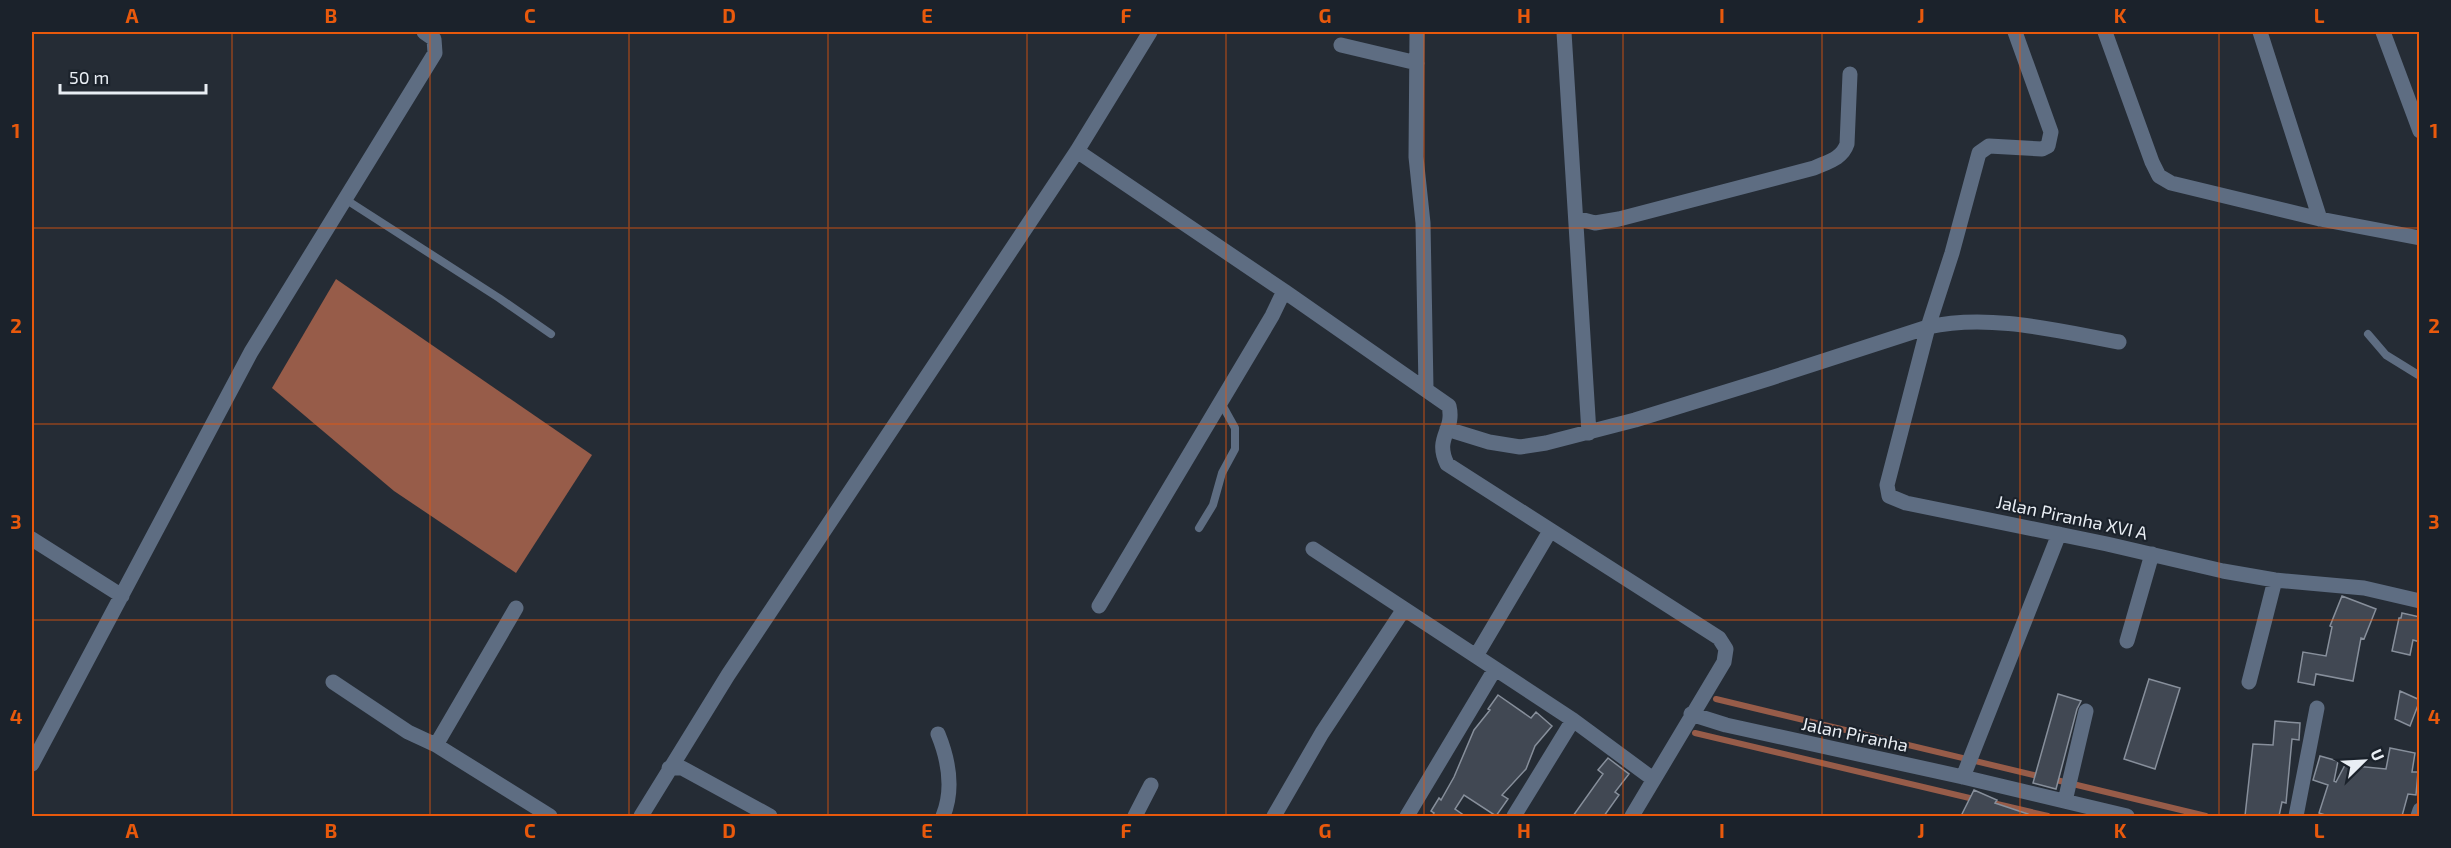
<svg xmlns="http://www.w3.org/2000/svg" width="2451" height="848" font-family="'Exo 2',sans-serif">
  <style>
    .water { fill: #975c49 }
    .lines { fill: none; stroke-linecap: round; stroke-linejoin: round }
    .stream { stroke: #975c49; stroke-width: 6 }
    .building { fill: #414853; stroke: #878f9b; stroke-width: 1.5 }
    .service { stroke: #5e6d82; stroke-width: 8 }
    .minor { stroke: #5e6d82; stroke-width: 15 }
    .grid { fill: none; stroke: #e8590c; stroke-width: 1.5; stroke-opacity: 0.55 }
    .labels { text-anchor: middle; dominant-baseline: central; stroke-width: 4.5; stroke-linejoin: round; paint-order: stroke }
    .street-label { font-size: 18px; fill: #e9eef4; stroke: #1b222b }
    .neatline { fill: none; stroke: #e8590c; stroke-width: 2 }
    .grid-label { font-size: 20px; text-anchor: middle; font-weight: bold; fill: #e8590c }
  </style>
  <rect width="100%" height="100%" fill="#252c35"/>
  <path class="water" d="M 336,279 L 592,455 L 516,573 L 394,491 L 272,388 Z"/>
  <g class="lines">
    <path class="stream" d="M 1716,699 L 2042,777
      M 1695,733 L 1978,800
      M 2052,779 L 2206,816
      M 1997,804 L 2048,816"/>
  </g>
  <path class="building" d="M 2342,596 L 2376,609 L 2364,639 L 2361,638 L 2353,681 L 2316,674 L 2314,685 L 2298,682 L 2303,652 L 2326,656 L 2332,627 L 2330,626 Z
    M 2402,613 L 2420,617 L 2420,642 L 2413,640 L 2410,655 L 2392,651 L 2399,618 L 2401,618 Z
    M 2149,679 L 2180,688 L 2155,769 L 2124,759 Z
    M 2400,691 L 2420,700 L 2410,726 L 2395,719 Z
    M 2058,694 L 2081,701 L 2077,709 L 2056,789 L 2033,783 Z
    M 1498,695 L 1531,718 L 1536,712 L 1552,726 L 1535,746 L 1526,769 L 1502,795 L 1508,799 L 1496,816 L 1464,795 L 1455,809 L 1465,816 L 1432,816 L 1434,813 L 1431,811 L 1439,798 L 1441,800 L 1454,777 L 1474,730 L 1490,710 L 1488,709 Z
    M 2275,721 L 2300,723 L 2299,740 L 2292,739 L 2286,803 L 2282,802 L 2279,816 L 2245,816 L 2253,744 L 2273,745 Z
    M 2390,748 L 2415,753 L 2412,772 L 2418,772 L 2416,795 L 2408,794 L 2402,816 L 2328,816 L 2319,813 L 2328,785 L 2313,780 L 2320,756 L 2338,761 L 2334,781 L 2336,782 L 2345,765 L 2386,769 Z
    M 1608,758 L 1629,774 L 1615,792 L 1619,795 L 1604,816 L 1573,816 L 1603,774 L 1598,770 Z
    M 1974,790 L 1997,800 L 1995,803 L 2028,814 L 2028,816 L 1961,816 Z"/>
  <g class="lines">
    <path class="service" d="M 345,199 L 499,298 L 551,334
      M 2368,334 L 2386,355 L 2420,376
      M 1199,528 L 1213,505 L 1222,473 L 1235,449 L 1235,428 L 1220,401"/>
    <path class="minor" d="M 1417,32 L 1416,157 L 1423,223 L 1426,388
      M 1564,32 L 1589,433
      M 2015,32 L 2051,132 L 2048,146 L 2042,149 L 1989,146 L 1979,153 L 1952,253 L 1928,327 L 1887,485 L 1889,496 L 1906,503 L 2107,544 L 2223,571 L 2275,580 L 2364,588 L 2420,601
      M 2105,32 L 2152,162 L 2159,176 L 2171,183 L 2320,219 L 2420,238
      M 2260,32 L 2320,219
      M 2383,32 L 2420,131
      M 1341,45 L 1417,63
      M 1077,151 L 1284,291 L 1272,316 L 1099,606
      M 1576,218 L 1595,223 L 1619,219 L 1814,168 C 1827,162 1842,159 1847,144 L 1850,74
      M 1284,291 L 1449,406 C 1455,431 1434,437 1447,464 L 1719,638 L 1726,649 L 1724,662 L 1632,816
      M 1447,429 L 1489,442 L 1520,447 L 1546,443 L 1635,420 L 1771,378 L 1928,327 C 1989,313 2058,331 2119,342
      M 32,539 L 122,596
      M 1313,549 L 1573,720 L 1653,779
      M 516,608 L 436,745 L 550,816
      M 2127,641 L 2152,554
      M 1476,656 L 1550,531
      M 333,682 L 408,732 L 436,745
      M 2249,682 L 2275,580
      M 1691,714 L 1726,725 L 1963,777 L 2127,816
      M 938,734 C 949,761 954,789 943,816
      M 32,764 L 251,352 L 435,53 L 434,39 L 424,32
      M 669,768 L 682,768 L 770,816
      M 1963,777 L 2059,534
      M 2065,801 L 2086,711
      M 641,816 L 728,675 L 1077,151 L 1150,32
      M 1135,816 L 1151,785
      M 1274,816 L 1322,733 L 1404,609
      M 1407,816 L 1495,669
      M 1514,816 L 1573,720
      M 2296,816 L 2317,708
      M 2418,816 L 2420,810"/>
  </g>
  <path class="grid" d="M 232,32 L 232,816M 430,32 L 430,816M 629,32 L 629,816M 828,32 L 828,816M 1027,32 L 1027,816M 1226,32 L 1226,816M 1424,32 L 1424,816M 1623,32 L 1623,816M 1822,32 L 1822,816M 2020,32 L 2020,816M 2219,32 L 2219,816M 32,228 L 2420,228M 32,424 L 2420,424M 32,620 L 2420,620"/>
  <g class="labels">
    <g class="street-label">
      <text transform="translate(2072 517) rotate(12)">Jalan Piranha XVI A</text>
      <text transform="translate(1855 734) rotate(12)">Jalan Piranha</text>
    </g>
  </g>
  <rect width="2451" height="848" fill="none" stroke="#1b222b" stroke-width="66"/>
  <g transform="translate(2364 761) rotate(66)" stroke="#1b222b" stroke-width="4.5" paint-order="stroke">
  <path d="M0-4.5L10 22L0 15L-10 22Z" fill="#e9eef4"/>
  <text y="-9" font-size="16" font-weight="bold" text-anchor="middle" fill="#e9eef4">U</text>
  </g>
  <path d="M60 84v9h146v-9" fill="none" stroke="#e9eef4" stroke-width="3"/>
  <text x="69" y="84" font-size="18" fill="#e9eef4" stroke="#1b222b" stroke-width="4.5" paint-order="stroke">50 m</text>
  <rect x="33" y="33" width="2385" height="782" class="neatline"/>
  <g class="grid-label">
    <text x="132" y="23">A</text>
    <text x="331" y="23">B</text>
    <text x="530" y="23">C</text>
    <text x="729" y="23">D</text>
    <text x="927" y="23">E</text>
    <text x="1126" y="23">F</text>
    <text x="1325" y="23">G</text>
    <text x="1524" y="23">H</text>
    <text x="1722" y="23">I</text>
    <text x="1921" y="23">J</text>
    <text x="2120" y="23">K</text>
    <text x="2319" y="23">L</text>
    <text x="16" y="138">1</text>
    <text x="2434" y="138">1</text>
    <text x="16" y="333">2</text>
    <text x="2434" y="333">2</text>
    <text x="16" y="529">3</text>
    <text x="2434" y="529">3</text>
    <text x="16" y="724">4</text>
    <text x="2434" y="724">4</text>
    <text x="132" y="838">A</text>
    <text x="331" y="838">B</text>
    <text x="530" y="838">C</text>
    <text x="729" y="838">D</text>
    <text x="927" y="838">E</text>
    <text x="1126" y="838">F</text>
    <text x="1325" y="838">G</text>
    <text x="1524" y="838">H</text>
    <text x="1722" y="838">I</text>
    <text x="1921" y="838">J</text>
    <text x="2120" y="838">K</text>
    <text x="2319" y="838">L</text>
  </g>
</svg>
